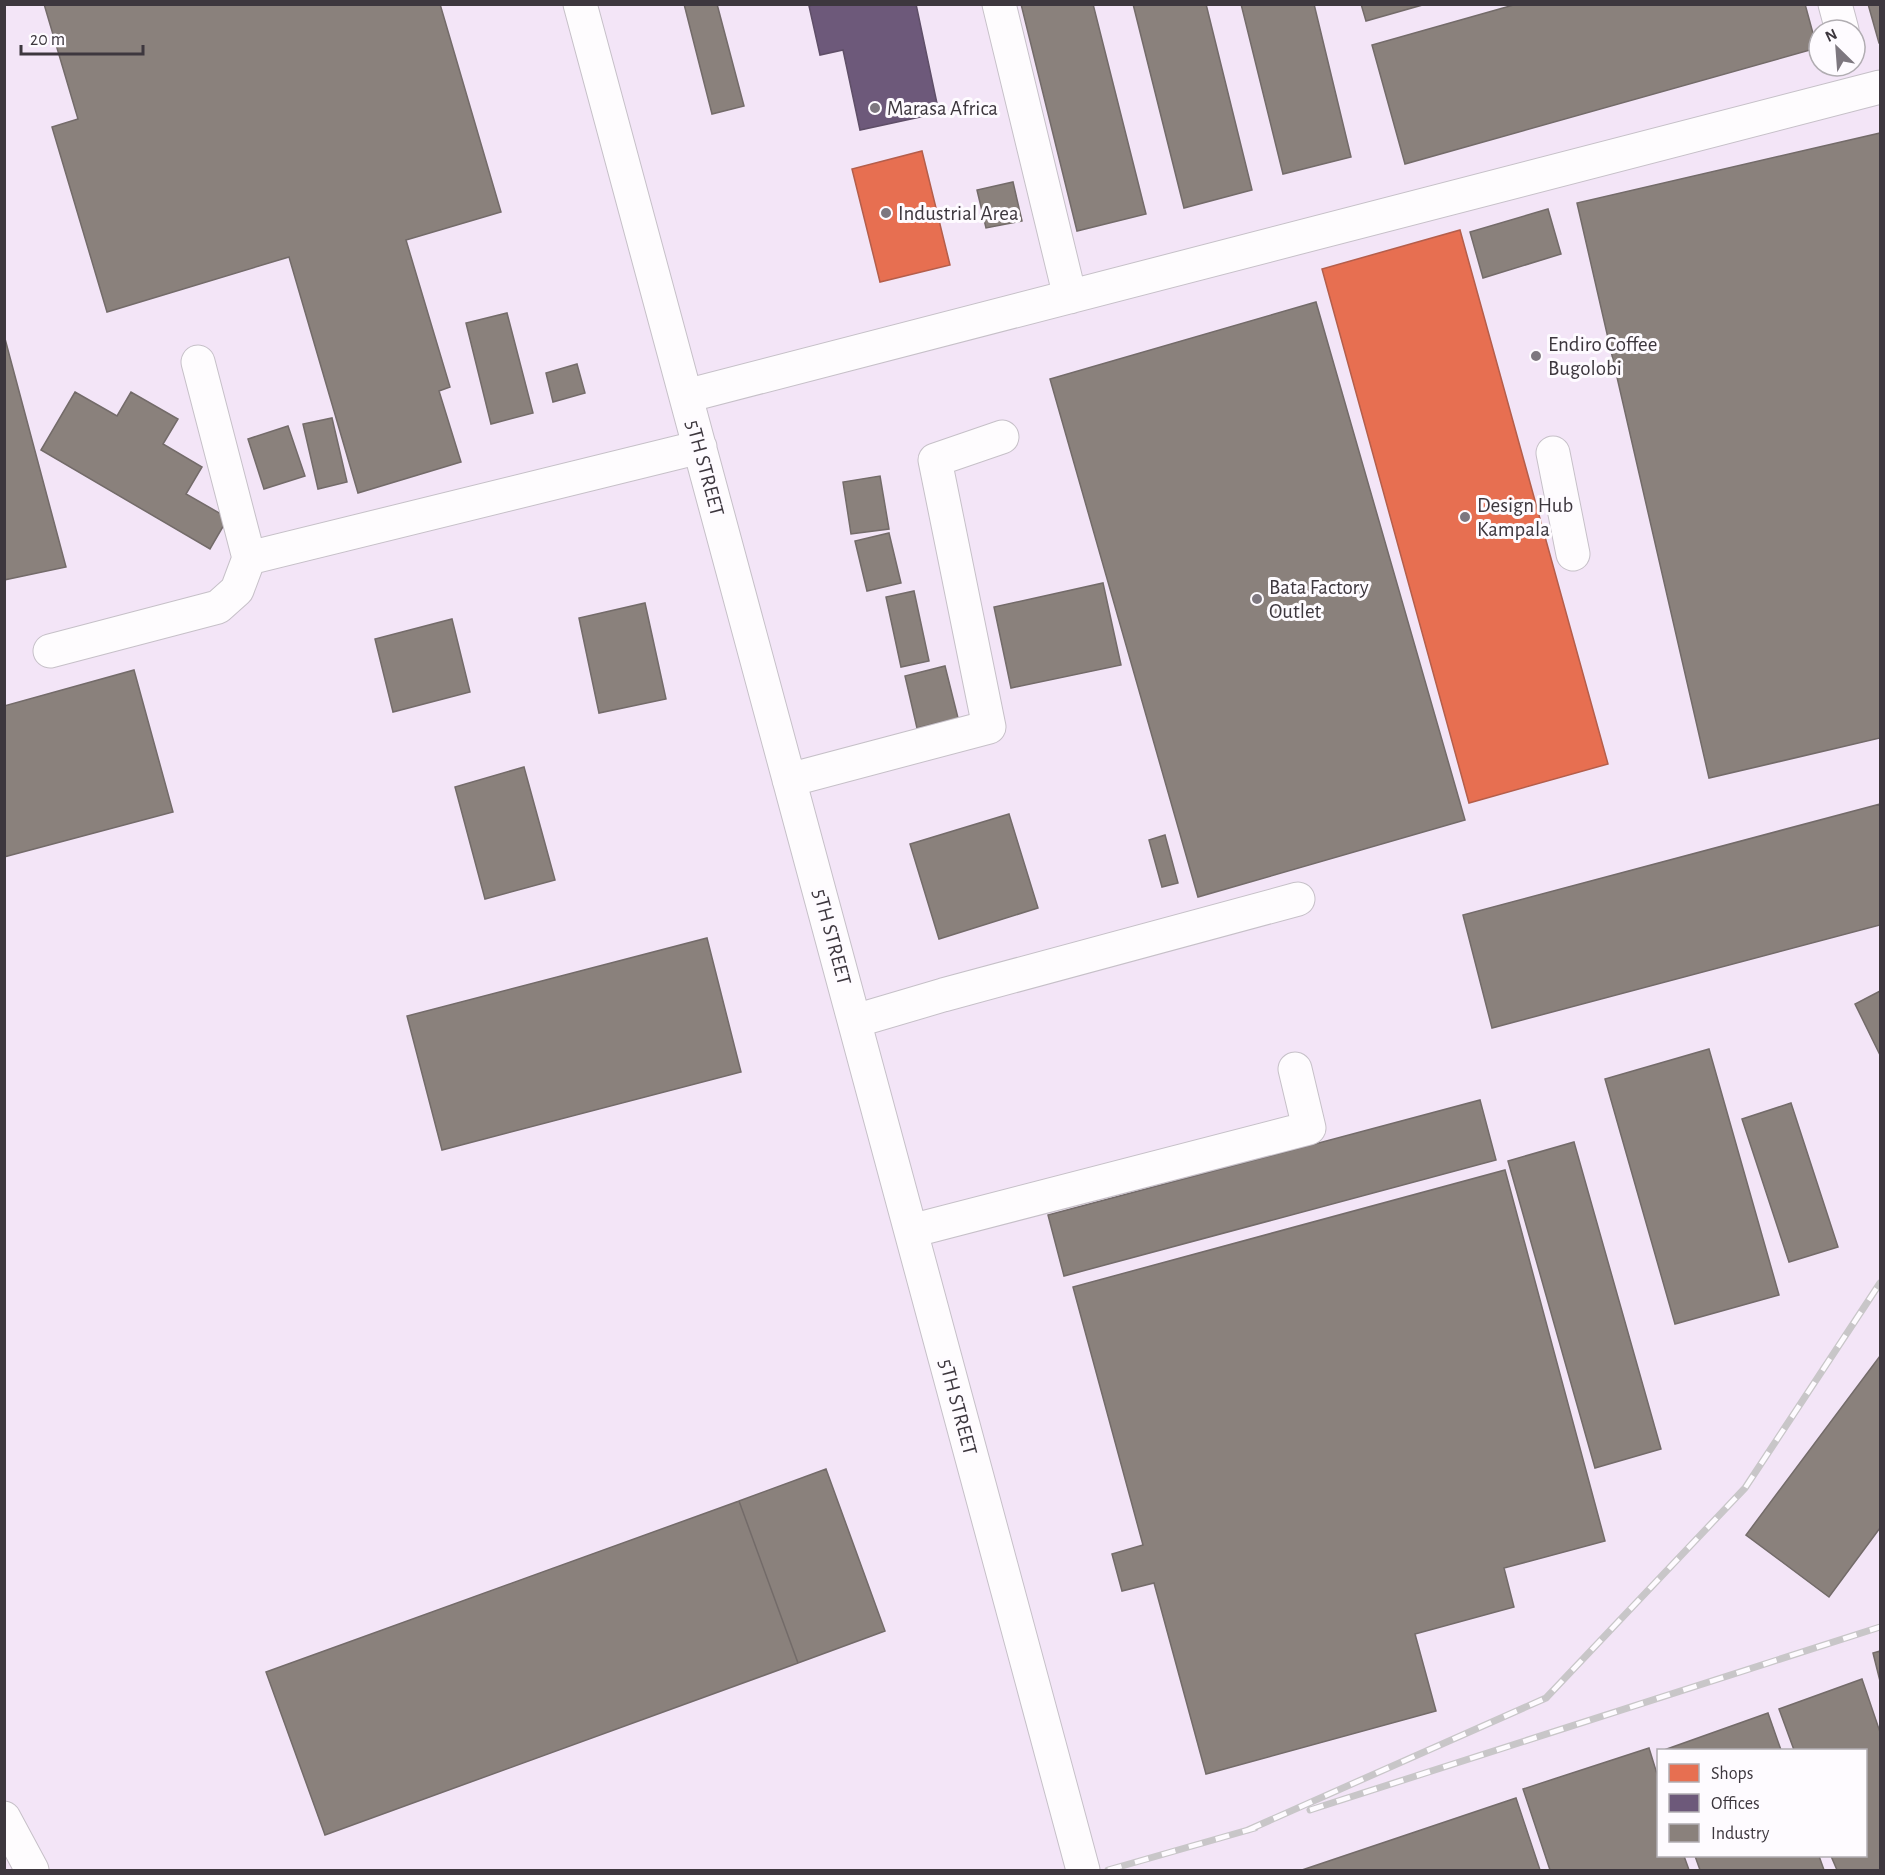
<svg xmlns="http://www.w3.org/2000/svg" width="1885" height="1875" font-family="'Alegreya Sans',sans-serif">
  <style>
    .built { fill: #f3e5f7; fill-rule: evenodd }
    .shops { fill: #e76f51; stroke: #b45e4b; stroke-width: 1.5 }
    .offices { fill: #6d597a; stroke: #5f4f68; stroke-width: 1.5 }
    .industry { fill: #8a817c; stroke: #736b69; stroke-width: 1.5 }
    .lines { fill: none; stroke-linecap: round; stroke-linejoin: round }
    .minor-casing { stroke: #c6c0c8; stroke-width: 35 }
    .minor { stroke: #fefcfe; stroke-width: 33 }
    .rail-casing { stroke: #c8c6c8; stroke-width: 7 }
    .rail { stroke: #fefbff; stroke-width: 4.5; stroke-dasharray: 14; stroke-linecap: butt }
    .poi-dot { fill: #7d777f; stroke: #fefbff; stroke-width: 2 }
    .labels { text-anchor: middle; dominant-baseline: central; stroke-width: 6; stroke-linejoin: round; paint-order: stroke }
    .poi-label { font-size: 21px; fill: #3d373e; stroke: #fefbff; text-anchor: start }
    .street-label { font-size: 21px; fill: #3d373e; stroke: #fefbff }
  </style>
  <rect width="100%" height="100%" fill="#f5edf7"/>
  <path class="built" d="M 5,5 L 1880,5 L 1880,1870 L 5,1870 ZM 1819,30 L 1855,30 L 1855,66 L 1819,66 ZM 1658,1750 L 1866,1750 L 1866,1856 L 1658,1856 Z"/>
  <path class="shops" d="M 922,151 L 950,265 L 880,282 L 852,169 Z
    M 1460,230 L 1608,764 L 1469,803 L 1322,269 Z"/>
  <path class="offices" d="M 815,4 L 916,4 L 939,113 L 860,130 L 843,50 L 820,55 L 809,6 Z"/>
  <path class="industry" d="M 44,4 L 440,4 L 501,212 L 406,240 L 450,387 L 439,391 L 461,462 L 358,493 L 289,257 L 107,312 L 52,127 L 78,119 Z
    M 684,4 L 717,4 L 744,106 L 712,114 Z
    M 1021,4 L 1093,4 L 1146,214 L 1077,231 Z
    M 1133,4 L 1206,4 L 1252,190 L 1184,208 Z
    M 1241,4 L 1314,4 L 1351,157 L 1283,174 Z
    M 1361,4 L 1426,4 L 1366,21 Z
    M 1517,4 L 1805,4 L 1817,48 L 1405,164 L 1372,45 Z
    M 1868,4 L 1880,4 L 1880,43 L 1879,43 Z
    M 1880,133 L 1880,738 L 1709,778 L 1577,203 Z
    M 1013,182 L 1022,221 L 986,228 L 977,190 Z
    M 1548,209 L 1561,254 L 1483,278 L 1470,232 Z
    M 1316,302 L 1465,820 L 1198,897 L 1050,379 Z
    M 507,313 L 533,413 L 491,424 L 466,323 Z
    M 4,335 L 66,567 L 4,580 Z
    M 577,364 L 585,393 L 553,402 L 546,373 Z
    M 75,392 L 117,416 L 131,392 L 178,419 L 163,444 L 202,467 L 186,494 L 228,518 L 210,549 L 41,450 Z
    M 332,418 L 347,482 L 318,489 L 303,424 Z
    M 288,426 L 305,476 L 264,489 L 248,439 Z
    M 880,476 L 889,529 L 851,534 L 843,482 Z
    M 889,533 L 901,583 L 867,591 L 855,541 Z
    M 1103,583 L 1121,665 L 1011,688 L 994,607 Z
    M 914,591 L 929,661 L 901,667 L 886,597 Z
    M 645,603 L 666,699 L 599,713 L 579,618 Z
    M 452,619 L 470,692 L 393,712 L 375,639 Z
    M 945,666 L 958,718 L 917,728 L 905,676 Z
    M 134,670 L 173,812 L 4,857 L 4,706 Z
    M 524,767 L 555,880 L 485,899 L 455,787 Z
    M 1880,804 L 1880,925 L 1492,1028 L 1463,915 Z
    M 1009,814 L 1038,908 L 939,939 L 910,844 Z
    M 1165,835 L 1178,883 L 1162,887 L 1149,840 Z
    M 707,938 L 741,1072 L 442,1150 L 407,1016 Z
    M 1880,991 L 1880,1055 L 1855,1004 Z
    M 1709,1049 L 1779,1295 L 1675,1324 L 1605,1079 Z
    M 1480,1100 L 1496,1160 L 1064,1276 L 1048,1215 Z
    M 1791,1103 L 1838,1247 L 1789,1262 L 1742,1119 Z
    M 1574,1142 L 1661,1449 L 1595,1468 L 1508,1161 Z
    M 1505,1170 L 1605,1541 L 1504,1568 L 1514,1607 L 1415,1634 L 1436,1711 L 1206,1774 L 1154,1583 L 1122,1591 L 1112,1554 L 1143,1545 L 1073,1287 Z
    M 1880,1356 L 1880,1528 L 1829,1597 L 1746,1535 Z
    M 826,1469 L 885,1631 L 798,1663 L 739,1501 Z
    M 739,1501 L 798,1663 L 325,1835 L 266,1672 Z
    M 1880,1651 L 1880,1681 L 1873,1653 Z
    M 1862,1679 L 1880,1732 L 1880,1870 L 1837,1870 L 1831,1856 L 1866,1856 L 1866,1750 L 1794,1750 L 1779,1709 Z
    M 1768,1713 L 1781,1750 L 1664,1750 Z
    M 1649,1748 L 1658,1777 L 1658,1856 L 1684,1856 L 1689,1870 L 1550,1870 L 1523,1789 Z
    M 1516,1798 L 1540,1870 L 1302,1870 Z
    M 1695,1856 L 1819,1856 L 1824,1870 L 1700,1870 Z"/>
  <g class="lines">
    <g class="minor-casing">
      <path id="minor" d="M 580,4 L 1083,1870
        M 999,4 L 1070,297
        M 1835,4 L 1842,30
        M 198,362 L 249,558 L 700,447
        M 686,396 L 1880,87
        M 1553,453 L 1573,554
        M 50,651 L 218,607 L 237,590 L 249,558
        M 789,780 L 989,727 L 935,460 L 1002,437
        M 855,1021 L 943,995 L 1298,899
        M 911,1231 L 1309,1128 L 1295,1069
        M 4,1818 L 32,1870"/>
    </g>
    <use href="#minor" class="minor"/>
    <g class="rail-casing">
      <path id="rail" d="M 1310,1810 L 1880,1627
        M 1248,1830 L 1546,1698 L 1745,1488 L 1880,1283
        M 1108,1870 L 1255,1828"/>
    </g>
    <use href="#rail" class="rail"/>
  </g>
  <g class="poi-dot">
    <circle cx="875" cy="108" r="6"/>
    <circle cx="886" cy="213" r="6"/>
    <circle cx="1536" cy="356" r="6"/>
    <circle cx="1465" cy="517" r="6"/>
    <circle cx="1257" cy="599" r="6"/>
  </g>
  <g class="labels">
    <g class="poi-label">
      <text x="887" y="108">Marasa Africa</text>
      <text x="898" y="213">Industrial Area</text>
      <text x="1548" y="344">Endiro Coffee<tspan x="1548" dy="24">Bugolobi</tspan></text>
      <text x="1477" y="505">Design Hub<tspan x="1477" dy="24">Kampala</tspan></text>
      <text x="1269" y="587">Bata Factory<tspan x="1269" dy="24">Outlet</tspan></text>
    </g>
    <g class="street-label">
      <text transform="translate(705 468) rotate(75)">5TH STREET</text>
      <text transform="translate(832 937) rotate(75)">5TH STREET</text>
      <text transform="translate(958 1407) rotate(75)">5TH STREET</text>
    </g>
  </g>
  <rect width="1885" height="1875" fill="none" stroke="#3d373e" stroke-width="12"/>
  <rect x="1657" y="1749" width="210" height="108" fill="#fefbff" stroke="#b1adb2" stroke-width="1.5"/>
  <rect x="1669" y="1764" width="30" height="18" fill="#e76f51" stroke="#b1adb2" stroke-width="1.5"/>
  <text x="1711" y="1779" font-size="18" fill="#3d373e">Shops</text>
  <rect x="1669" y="1794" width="30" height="18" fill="#6d597a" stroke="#b1adb2" stroke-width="1.5"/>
  <text x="1711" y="1809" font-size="18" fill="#3d373e">Offices</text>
  <rect x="1669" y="1824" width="30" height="18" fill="#8a817c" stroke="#b1adb2" stroke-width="1.5"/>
  <text x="1711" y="1839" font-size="18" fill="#3d373e">Industry</text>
  <g transform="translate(1837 48) rotate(335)"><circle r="28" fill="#fefbff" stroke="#b1adb2" stroke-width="1.5"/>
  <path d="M0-4.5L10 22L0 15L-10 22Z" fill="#7d777f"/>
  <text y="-9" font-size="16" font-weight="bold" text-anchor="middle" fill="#3d373e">N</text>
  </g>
  <path d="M21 45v9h122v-9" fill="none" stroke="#3d373e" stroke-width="3"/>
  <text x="30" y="45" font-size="18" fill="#3d373e" stroke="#fefbff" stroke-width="4.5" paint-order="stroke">20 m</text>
</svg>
